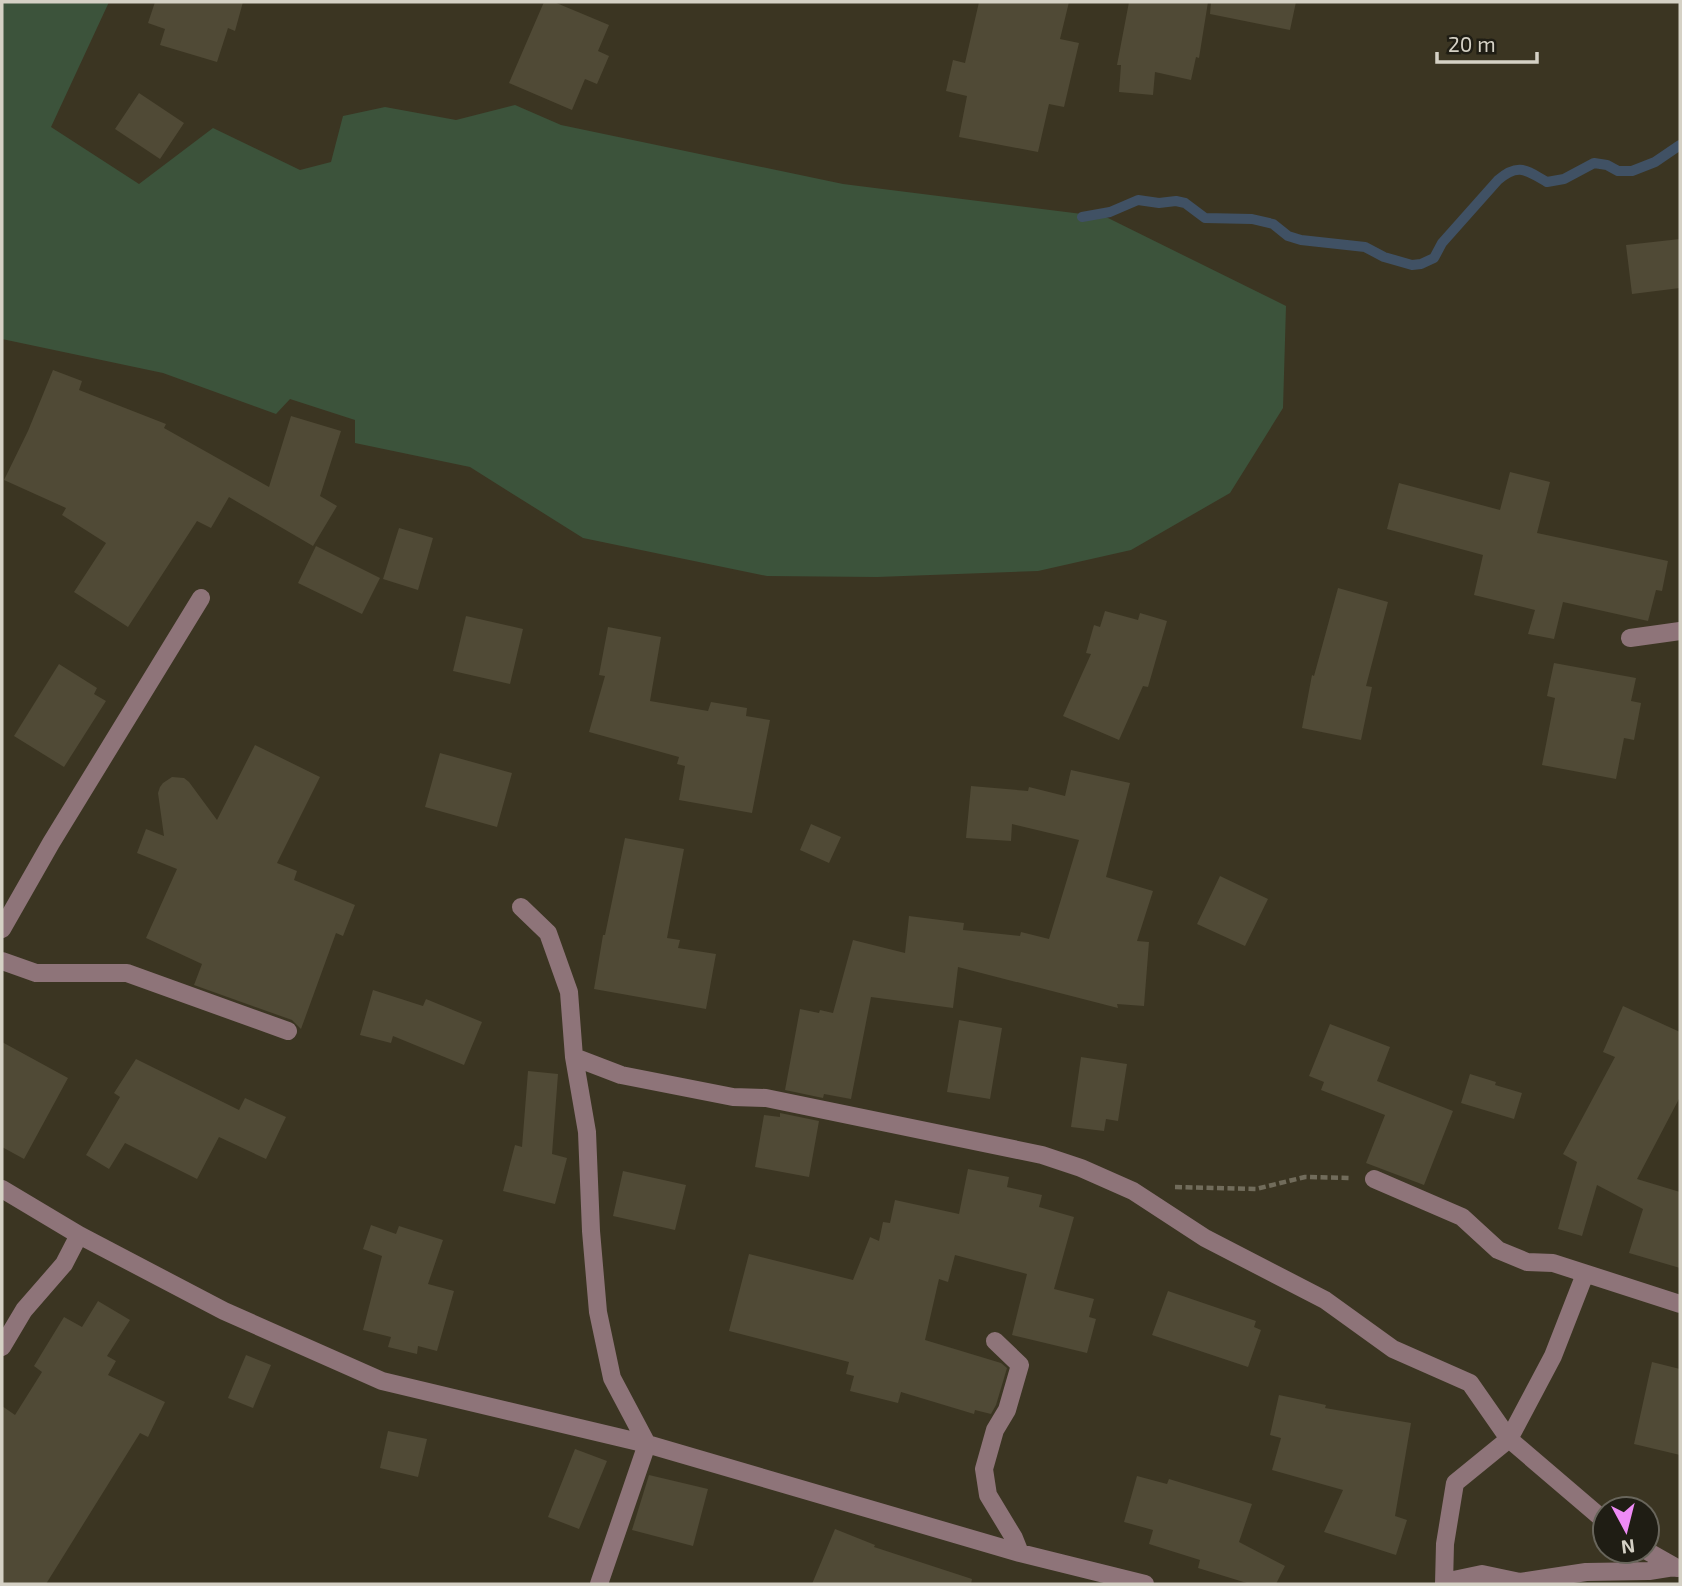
<svg xmlns="http://www.w3.org/2000/svg" width="1682" height="1586" font-family="'Exo 2',sans-serif">
  <style>
    .green { fill: #3c533b }
    .lines { fill: none; stroke-linecap: round; stroke-linejoin: round }
    .stream { stroke: #405164; stroke-width: 10 }
    .building { fill: #504a36 }
    .path { stroke: #716c5b; stroke-width: 4.5; stroke-dasharray: 7 3.5; stroke-linecap: butt }
    .minor { stroke: #8e7479; stroke-width: 18 }
  </style>
  <rect width="100%" height="100%" fill="#3b3522"/>
  <path class="green" d="M 2,2 L 109,2 L 51,127 L 139,184 L 213,128 L 300,170 L 331,162 L 343,116 L 385,107 L 456,120 L 515,105 L 561,125 L 843,184 L 1106,217 L 1286,306 L 1283,408 L 1230,493 L 1131,550 L 1038,571 L 877,577 L 767,576 L 583,538 L 470,467 L 355,443 L 355,420 L 290,399 L 276,414 L 163,373 L 2,339 Z"/>
  <g class="lines">
    <path class="stream" d="M 1082,217 L 1110,212 L 1138,200 L 1159,203 L 1176,201 L 1185,203 L 1205,218 L 1252,219 L 1273,224 L 1288,236 L 1301,240 L 1365,247 L 1384,257 L 1412,265 L 1421,264 L 1434,258 L 1442,243 L 1498,180 C 1519,162 1527,171 1547,182 L 1564,179 L 1594,163 L 1607,165 L 1618,171 L 1632,171 L 1655,162 L 1680,145"/>
  </g>
  <path class="building" d="M 155,2 L 243,2 L 235,31 L 228,28 L 217,62 L 160,45 L 165,29 L 148,23 Z
    M 544,2 L 554,2 L 609,25 L 598,51 L 609,56 L 597,84 L 585,79 L 572,110 L 509,83 Z
    M 979,2 L 1069,2 L 1060,39 L 1079,43 L 1064,107 L 1049,104 L 1038,152 L 959,137 L 967,96 L 946,91 L 953,60 L 965,63 Z
    M 1129,2 L 1208,2 L 1199,58 L 1196,57 L 1191,80 L 1155,72 L 1153,95 L 1119,92 L 1121,65 L 1117,65 Z
    M 1211,2 L 1296,2 L 1290,30 L 1210,14 Z
    M 139,93 L 184,123 L 160,159 L 115,129 Z
    M 1680,239 L 1680,288 L 1632,294 L 1626,245 Z
    M 53,370 L 82,381 L 79,390 L 166,424 L 164,428 L 269,487 L 291,416 L 341,431 L 320,496 L 337,506 L 313,546 L 229,497 L 211,528 L 197,521 L 128,627 L 74,592 L 106,543 L 62,515 L 66,508 L 4,480 L 28,431 Z
    M 1510,472 L 1550,482 L 1537,533 L 1668,561 L 1662,591 L 1656,590 L 1648,621 L 1563,602 L 1554,639 L 1528,634 L 1535,610 L 1474,595 L 1483,555 L 1387,529 L 1399,483 L 1500,510 Z
    M 399,528 L 433,538 L 418,590 L 383,579 Z
    M 316,546 L 380,578 L 362,614 L 298,583 Z
    M 1338,588 L 1388,602 L 1366,686 L 1372,687 L 1361,740 L 1302,728 L 1312,675 L 1314,676 Z
    M 1105,611 L 1138,620 L 1140,613 L 1167,621 L 1148,687 L 1143,686 L 1119,740 L 1063,716 L 1091,654 L 1086,653 L 1094,625 L 1100,627 Z
    M 466,616 L 523,629 L 510,684 L 453,671 Z
    M 608,627 L 661,637 L 650,701 L 708,711 L 711,702 L 747,708 L 746,716 L 770,720 L 752,813 L 679,800 L 685,766 L 677,764 L 679,757 L 589,732 L 605,676 L 599,675 Z
    M 1554,663 L 1636,678 L 1631,701 L 1641,703 L 1634,740 L 1624,738 L 1616,779 L 1542,765 L 1555,698 L 1547,696 Z
    M 59,664 L 97,688 L 94,694 L 106,701 L 64,767 L 14,736 Z
    M 255,745 L 320,777 L 277,863 L 297,871 L 294,880 L 355,905 L 343,936 L 336,933 L 301,1029 L 292,1020 L 194,985 L 202,964 L 146,938 L 177,869 L 137,853 L 146,829 L 164,836 L 158,793 L 160,787 L 163,783 L 172,777 L 184,778 L 189,782 L 217,820 Z
    M 440,753 L 512,773 L 497,827 L 425,807 Z
    M 1071,770 L 1130,783 L 1106,877 L 1153,891 L 1137,941 L 1149,942 L 1144,1006 L 1117,1004 L 1118,1008 L 958,967 L 953,1008 L 871,997 L 851,1099 L 824,1094 L 823,1098 L 785,1090 L 800,1009 L 819,1013 L 820,1010 L 833,1013 L 853,940 L 905,953 L 909,916 L 964,923 L 963,930 L 1020,936 L 1021,932 L 1049,939 L 1079,840 L 1012,824 L 1011,841 L 966,838 L 971,786 L 1028,791 L 1029,787 L 1065,796 Z
    M 811,824 L 841,837 L 829,863 L 800,850 Z
    M 625,838 L 684,849 L 667,938 L 680,940 L 678,948 L 716,954 L 706,1009 L 594,989 L 603,935 L 605,935 Z
    M 1220,876 L 1268,899 L 1245,946 L 1197,924 Z
    M 373,990 L 423,1006 L 426,999 L 482,1022 L 464,1065 L 393,1036 L 391,1043 L 360,1035 Z
    M 1623,1006 L 1680,1032 L 1680,1097 L 1637,1179 L 1680,1192 L 1680,1268 L 1629,1253 L 1643,1209 L 1597,1185 L 1582,1236 L 1558,1229 L 1577,1162 L 1563,1154 L 1615,1057 L 1603,1052 Z
    M 959,1020 L 1002,1028 L 990,1099 L 947,1092 Z
    M 1330,1024 L 1390,1047 L 1377,1081 L 1453,1111 L 1424,1185 L 1366,1163 L 1385,1115 L 1321,1090 L 1324,1082 L 1309,1076 Z
    M 2,1042 L 68,1078 L 24,1159 L 2,1147 Z
    M 1081,1057 L 1127,1064 L 1118,1121 L 1106,1119 L 1104,1131 L 1071,1127 Z
    M 136,1059 L 239,1110 L 245,1098 L 286,1117 L 266,1159 L 219,1137 L 197,1179 L 125,1143 L 109,1169 L 86,1155 L 120,1097 L 114,1093 Z
    M 528,1071 L 558,1074 L 552,1154 L 567,1158 L 555,1204 L 503,1191 L 515,1145 L 522,1147 Z
    M 1470,1074 L 1496,1082 L 1495,1085 L 1522,1093 L 1514,1119 L 1461,1103 Z
    M 780,1113 L 819,1121 L 809,1177 L 755,1167 L 764,1115 L 780,1117 Z
    M 968,1169 L 1009,1177 L 1007,1187 L 1042,1195 L 1039,1207 L 1074,1217 L 1054,1289 L 1094,1299 L 1089,1317 L 1096,1319 L 1087,1353 L 1012,1335 L 1027,1274 L 955,1255 L 948,1282 L 939,1279 L 925,1340 L 1001,1363 L 1007,1368 L 996,1405 L 991,1414 L 975,1410 L 974,1414 L 901,1392 L 898,1403 L 850,1391 L 854,1376 L 846,1374 L 849,1362 L 729,1331 L 749,1254 L 853,1280 L 870,1237 L 879,1241 L 883,1222 L 890,1223 L 895,1200 L 959,1214 Z
    M 623,1171 L 686,1185 L 675,1230 L 613,1216 Z
    M 371,1225 L 396,1234 L 399,1226 L 443,1240 L 428,1284 L 454,1291 L 437,1351 L 418,1346 L 417,1354 L 388,1347 L 391,1337 L 363,1330 L 382,1256 L 363,1249 Z
    M 1168,1291 L 1256,1321 L 1254,1327 L 1261,1330 L 1248,1367 L 1152,1335 Z
    M 98,1301 L 130,1320 L 107,1356 L 116,1361 L 108,1375 L 165,1402 L 148,1437 L 140,1433 L 46,1584 L 2,1584 L 2,1406 L 15,1415 L 42,1372 L 34,1366 L 64,1317 L 82,1327 Z
    M 246,1355 L 271,1365 L 253,1408 L 228,1398 Z
    M 1652,1362 L 1680,1369 L 1680,1455 L 1634,1444 Z
    M 1279,1395 L 1326,1405 L 1325,1408 L 1411,1423 L 1395,1516 L 1407,1520 L 1396,1555 L 1324,1532 L 1343,1490 L 1272,1470 L 1281,1438 L 1270,1435 Z
    M 388,1431 L 427,1439 L 418,1477 L 380,1468 Z
    M 575,1449 L 607,1461 L 579,1529 L 548,1517 Z
    M 649,1475 L 708,1489 L 693,1546 L 632,1530 Z
    M 1137,1476 L 1167,1484 L 1169,1479 L 1252,1504 L 1239,1542 L 1285,1566 L 1276,1584 L 1250,1584 L 1198,1568 L 1200,1560 L 1149,1544 L 1153,1530 L 1124,1522 Z
    M 835,1529 L 875,1545 L 874,1547 L 972,1579 L 971,1584 L 812,1584 Z"/>
  <g class="lines">
    <path class="path" d="M 1175,1187 L 1256,1189 L 1305,1177 L 1350,1178"/>
    <path class="minor" d="M 1630,638 L 1680,631
      M 521,907 L 548,933 L 569,992 L 574,1057 L 587,1132 L 591,1231 L 598,1312 L 612,1378 L 647,1444 L 599,1584
      M 2,929 L 51,843 L 201,598
      M 2,961 L 36,973 L 127,973 L 288,1031
      M 574,1057 L 621,1075 L 733,1097 L 766,1098 L 1042,1155 L 1081,1168 L 1133,1191 L 1205,1238 L 1325,1300 L 1393,1349 L 1470,1383 L 1509,1439 L 1605,1521
      M 1374,1179 L 1462,1217 L 1498,1250 L 1527,1262 L 1553,1263 L 1680,1304
      M 2,1189 L 79,1235 L 224,1311 L 382,1381 L 647,1444 L 1020,1553 L 1145,1584
      M 995,1341 L 1020,1365 L 1007,1410 L 995,1430 L 984,1469 L 988,1495 L 1014,1538 L 1020,1553
      M 2,1347 L 24,1310 L 64,1264 L 79,1235
      M 1647,1551 L 1677,1568
      M 1444,1582 L 1482,1574 L 1520,1582 L 1586,1572 L 1649,1571 L 1674,1567
      M 1444,1584 L 1445,1544 L 1455,1483 L 1509,1439 L 1553,1356 L 1585,1274"/>
  </g>
  <rect width="1682" height="1586" fill="none" stroke="#d5d1c5" stroke-width="7"/>
  <g transform="translate(1626 1530) rotate(173)"><circle r="33" fill="#1f1d14" stroke="#68655b" stroke-width="2"/>
  <path d="M0-5L12 26L0 18L-12 26Z" fill="#ef8bf6"/>
  <text y="-10" font-size="19" font-weight="bold" text-anchor="middle" fill="#d5d1c5">N</text>
  </g>
  <path d="M1437 52v10h100v-10" fill="none" stroke="#d5d1c5" stroke-width="3.5"/>
  <text x="1448" y="52" font-size="21" fill="#d5d1c5" stroke="#1f1d14" stroke-width="5" paint-order="stroke">20 m</text>
</svg>
